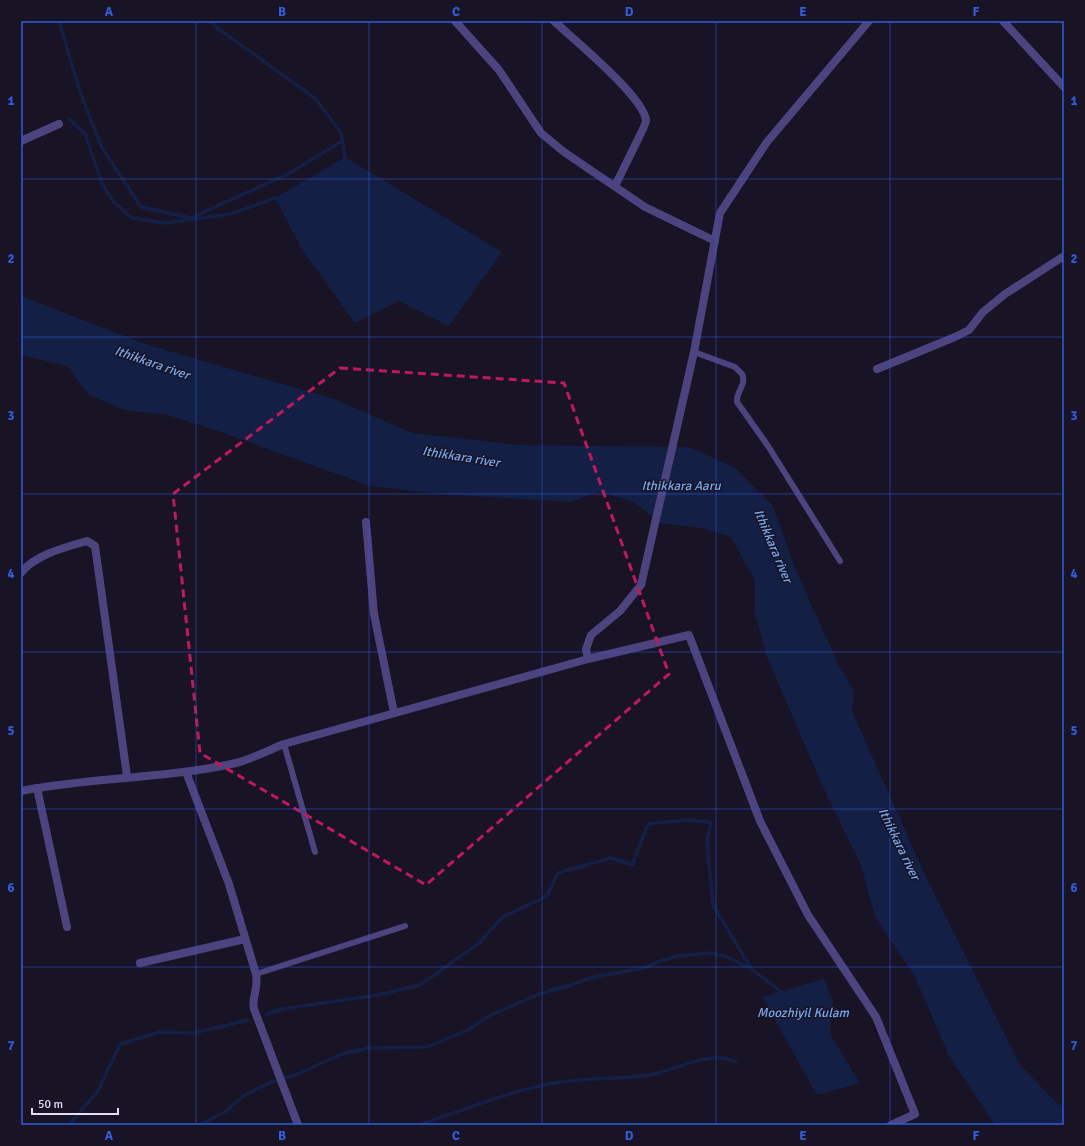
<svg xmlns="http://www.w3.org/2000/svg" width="1085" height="1146" font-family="Signika,sans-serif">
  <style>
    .water { fill: #131f44 }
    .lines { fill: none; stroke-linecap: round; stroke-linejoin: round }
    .stream { stroke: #131f44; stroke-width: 3.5 }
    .service { stroke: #4d447f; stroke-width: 6 }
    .minor { stroke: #4d447f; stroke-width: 8 }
    .tertiary { stroke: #4d447f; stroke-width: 8 }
    .marked { fill: none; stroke: #c2185b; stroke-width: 3; stroke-dasharray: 8 5; stroke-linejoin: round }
    .grid { fill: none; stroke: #315cdc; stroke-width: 1; stroke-opacity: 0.55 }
    .labels { text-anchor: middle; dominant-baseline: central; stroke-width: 3; stroke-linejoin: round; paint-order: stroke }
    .water-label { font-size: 13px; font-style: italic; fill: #77a8ee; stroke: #191326 }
    .neatline { fill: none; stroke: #315cdc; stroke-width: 1.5 }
    .grid-label { font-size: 13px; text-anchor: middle; font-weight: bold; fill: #315cdc }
  </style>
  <rect width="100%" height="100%" fill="#191326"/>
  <path class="water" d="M 345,157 L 502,252 L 449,326 L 399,301 L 355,323 L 303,251 L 275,198 Z
    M 21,296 L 145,344 L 334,399 L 412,433 L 519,445 L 688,447 L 734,467 L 773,506 L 795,568 L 839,666 L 854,691 L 852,711 L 926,877 L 1021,1066 L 1058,1104 L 1064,1106 L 1064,1125 L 995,1125 L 950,1058 L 915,977 L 875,917 L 861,865 L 822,785 L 766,655 L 755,613 L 755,581 L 731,537 L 701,528 L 660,523 L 632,501 L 598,492 L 570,502 L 440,494 L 370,486 L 221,432 L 167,415 L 124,410 L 88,394 L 67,366 L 21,355 Z
    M 824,979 L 833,1001 L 830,1034 L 860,1083 L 817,1095 L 762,997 Z"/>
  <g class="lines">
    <path class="stream" d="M 59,21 L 80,92 L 102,148 L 141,207 L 191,218 L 288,174 L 342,141
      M 211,21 L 216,27 L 316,99 L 341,133 L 345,157
      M 69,119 L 85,134 L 103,186 L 114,202 L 132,218 L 165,223 L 231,214 L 275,198
      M 266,1014 L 282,1009 L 378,995 L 420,985 L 478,944 L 503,917 L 547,896 L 558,873 L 611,858 L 632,865 L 648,824 L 685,820 L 711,822 L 707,841 L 713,905 L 752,970
      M 69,1125 L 98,1091 L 120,1044 L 160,1032 L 194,1033 L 248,1020
      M 199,1125 L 225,1112 L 243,1096 L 271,1082 L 295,1075 L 342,1054 L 368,1048 L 427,1047 L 466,1031 L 491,1015 L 539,994 L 574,984 L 593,977 L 645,968 L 657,962 L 677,956 L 711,953 L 727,957 L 750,968 L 783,993
      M 418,1125 C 465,1110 511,1090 560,1082 C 591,1077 623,1080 654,1074 C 680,1068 711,1050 736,1062"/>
    <path class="service" d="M 694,352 L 735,367 L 742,374 C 747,385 736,391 737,402 L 768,446 L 840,561
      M 284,744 L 315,852
      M 256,974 L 405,926"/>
    <path class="minor" d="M 455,21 L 499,70 L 541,133 L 564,152 L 645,207 L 715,241
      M 554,21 C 573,39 643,96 646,120 C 646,123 644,126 643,129 L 615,186
      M 1003,21 L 1064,87
      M 21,141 L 59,124
      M 877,369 L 955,337 L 969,330 L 983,312 L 1005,294 L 1064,256
      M 366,522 L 374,614 L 394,713
      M 21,573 C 34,555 66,547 87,541 L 95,546 L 127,776
      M 186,772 L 229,884 L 256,974 C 259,990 251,997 254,1009 L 298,1125
      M 37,788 L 67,927
      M 140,963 L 245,939"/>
    <path class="tertiary" d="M 869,21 L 767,142 L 720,213 L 694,352 L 641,585 L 620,611 L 591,635 L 586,649 L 588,659 L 689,635 L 760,821 L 808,915 L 876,1017 L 915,1114 L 891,1125
      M 21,791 C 92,777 165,779 236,763 C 252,759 269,750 284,744 L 588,659"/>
  </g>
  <path class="marked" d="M 340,368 L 564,383 L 669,674 L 426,885 L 200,753 L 173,494 Z"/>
  <path class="grid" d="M 196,21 L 196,1125M 369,21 L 369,1125M 542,21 L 542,1125M 716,21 L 716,1125M 890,21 L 890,1125M 21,179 L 1064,179M 21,337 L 1064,337M 21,494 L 1064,494M 21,652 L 1064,652M 21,809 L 1064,809M 21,967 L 1064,967"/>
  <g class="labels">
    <g class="water-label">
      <text transform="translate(152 363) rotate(19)">Ithikkara river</text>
      <text transform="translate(461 457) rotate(9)">Ithikkara river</text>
      <text x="681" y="486">Ithikkara Aaru</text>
      <text transform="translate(773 546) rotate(67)">Ithikkara river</text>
      <text transform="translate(899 844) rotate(64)">Ithikkara river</text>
      <text x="803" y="1013">Moozhiyil Kulam</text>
    </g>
  </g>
  <rect width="1085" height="1146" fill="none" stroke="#191326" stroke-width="44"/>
  <path d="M32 1108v6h86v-6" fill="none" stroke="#e4dcfb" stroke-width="2"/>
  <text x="38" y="1108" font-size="12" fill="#e4dcfb" stroke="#191326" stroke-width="3" paint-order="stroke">50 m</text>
  <rect x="22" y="22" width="1041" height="1102" class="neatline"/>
  <g class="grid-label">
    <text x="109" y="16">A</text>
    <text x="282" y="16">B</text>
    <text x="456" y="16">C</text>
    <text x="629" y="16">D</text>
    <text x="803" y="16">E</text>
    <text x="976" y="16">F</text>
    <text x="11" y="105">1</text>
    <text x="1074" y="105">1</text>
    <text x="11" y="263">2</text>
    <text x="1074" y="263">2</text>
    <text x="11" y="420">3</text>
    <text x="1074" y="420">3</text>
    <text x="11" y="578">4</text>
    <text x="1074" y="578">4</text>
    <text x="11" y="735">5</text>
    <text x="1074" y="735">5</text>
    <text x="11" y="892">6</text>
    <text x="1074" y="892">6</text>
    <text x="11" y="1050">7</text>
    <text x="1074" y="1050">7</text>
    <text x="109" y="1140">A</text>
    <text x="282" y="1140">B</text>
    <text x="456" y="1140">C</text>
    <text x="629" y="1140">D</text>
    <text x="803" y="1140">E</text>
    <text x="976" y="1140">F</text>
  </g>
</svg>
